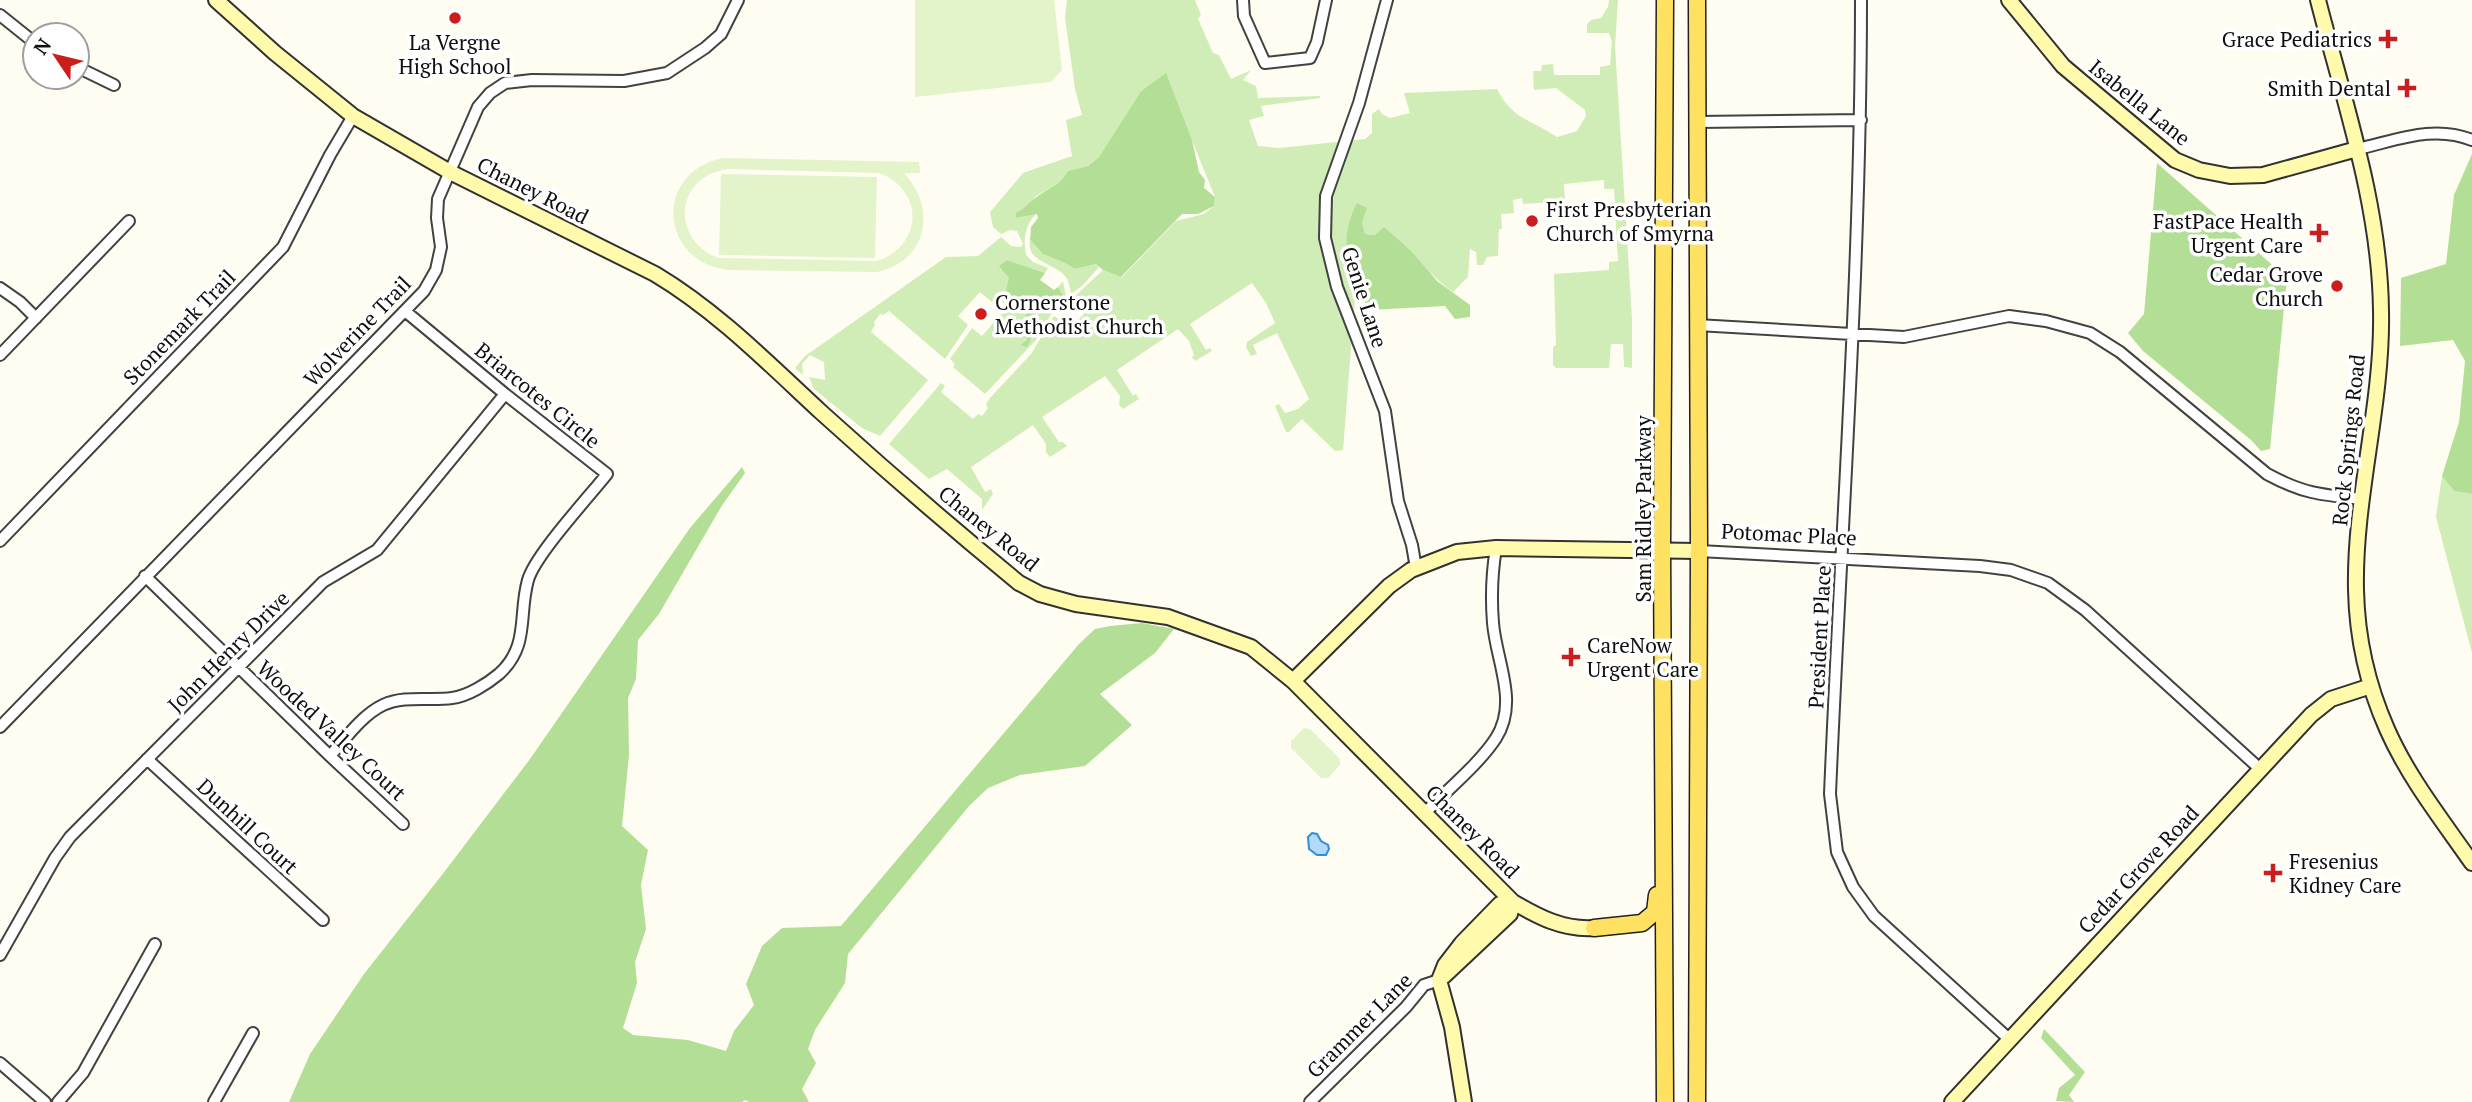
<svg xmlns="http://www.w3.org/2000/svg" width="2472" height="1102" font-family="'PT Serif',serif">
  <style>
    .green { fill: #d0edb7 }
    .forest { fill: #b2df95 }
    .pitch { fill: #e3f3ca; fill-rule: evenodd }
    .water { fill: #b2dbfb; stroke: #338cd7; stroke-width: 2 }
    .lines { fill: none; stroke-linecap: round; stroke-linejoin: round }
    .street-casing { stroke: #424242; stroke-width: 14 }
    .secondary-casing { stroke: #313131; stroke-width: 18 }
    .primary-casing { stroke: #202020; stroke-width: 19 }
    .street { stroke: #fff; stroke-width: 10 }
    .secondary { stroke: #fffaac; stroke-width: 14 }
    .primary { stroke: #ffe161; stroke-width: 16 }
    .poi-dot { fill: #ca1d1c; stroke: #fff; stroke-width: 2.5 }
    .labels { text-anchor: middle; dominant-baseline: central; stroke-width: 7; stroke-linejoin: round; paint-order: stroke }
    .poi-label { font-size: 21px; fill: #0f0f0f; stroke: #fff; text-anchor: end }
    .street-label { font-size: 21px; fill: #0f0f0f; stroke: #fff }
  </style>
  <rect width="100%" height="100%" fill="#fffdf1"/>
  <path class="green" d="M 1067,0 L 1195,0 L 1201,15 L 1198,19 L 1213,53 L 1219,55 L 1231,79 L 1251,70 L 1243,80 L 1256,86 L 1258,98 L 1320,96 L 1320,98 L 1261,106 L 1264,116 L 1249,120 L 1258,146 L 1279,148 L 1365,139 L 1372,133 L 1372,114 L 1379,109 L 1382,114 L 1390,118 L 1410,113 L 1404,93 L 1497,89 C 1513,120 1530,119 1557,137 L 1577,131 L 1586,116 L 1585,110 L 1556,88 L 1534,90 L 1533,71 L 1541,71 L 1542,65 L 1553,64 L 1554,75 L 1600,75 L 1600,67 L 1610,65 L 1612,41 L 1609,33 L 1587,33 L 1587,24 L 1591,20 L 1601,18 L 1608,7 L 1609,0 L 1618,0 L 1615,46 L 1632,319 L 1632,368 L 1624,367 L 1623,344 L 1611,344 L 1609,368 L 1556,368 L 1553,365 L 1553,347 L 1556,345 L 1554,274 L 1609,270 L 1609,262 L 1618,261 L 1614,189 L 1604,189 L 1604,180 L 1564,184 L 1565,201 L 1523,204 L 1522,198 L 1513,200 L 1514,213 L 1501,214 L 1502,229 L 1499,229 L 1498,256 L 1487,257 L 1483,265 L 1477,265 L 1476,252 L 1470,249 L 1468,277 L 1453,292 C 1429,275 1407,248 1384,228 L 1375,235 L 1365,234 L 1357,203 L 1349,263 L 1356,284 L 1343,450 L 1335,451 L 1302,419 L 1289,432 L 1286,432 L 1275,406 L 1279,404 L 1285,413 L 1298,409 L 1309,399 L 1277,333 L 1253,345 L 1257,354 L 1251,356 L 1246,347 L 1247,342 L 1275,323 L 1266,303 L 1252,283 L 1190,324 L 1206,350 L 1210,348 L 1212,351 L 1195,361 L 1192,357 L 1194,355 L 1189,341 L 1178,329 L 1117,370 L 1133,396 L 1136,394 L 1139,399 L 1123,409 L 1119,405 L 1120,396 L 1105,376 L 1042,417 L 1059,442 L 1063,442 L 1067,446 L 1050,457 L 1046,452 L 1046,444 L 1033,425 L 971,467 L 985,492 L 991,489 L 993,494 L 982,510 L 982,499 L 947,469 L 929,479 L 889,444 L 941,383 L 945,386 L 941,392 L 973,419 L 978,414 L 982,416 L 988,408 L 986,404 L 990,398 L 1031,354 L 1054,316 L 1067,324 L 1077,321 L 1084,314 L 1072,299 L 1103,270 L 1122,277 L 1176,221 L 1204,214 L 1214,206 L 1215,197 L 1165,74 L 1141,91 L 1099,157 L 1088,166 L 1068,171 L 1064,180 L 1036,196 L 1017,218 L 1036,214 C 1025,226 1023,238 1026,255 L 1033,262 L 1048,268 L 1045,273 L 1007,260 L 1014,298 L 1026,301 C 1033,313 1031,335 1022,345 L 1032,339 L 1039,318 L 1035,309 L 1040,302 L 1062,295 L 1058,287 L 1063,281 L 1066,297 L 1056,306 L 1036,340 L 985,394 L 953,367 L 955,364 L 950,359 L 972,328 L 982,336 L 1003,312 L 1001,310 L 1005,304 L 997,298 L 993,303 L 980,292 L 958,316 L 968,325 L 945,359 L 889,311 L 883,315 L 880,314 L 874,322 L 875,325 L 871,332 L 928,380 L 880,436 L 862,428 L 814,389 L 809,377 L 825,380 L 824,362 L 810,355 L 802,364 L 803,375 L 795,368 L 805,356 L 946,257 L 978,256 L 1001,237 L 1011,246 L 1021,247 L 1023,244 L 1017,231 L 1010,230 L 1001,234 L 993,227 L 990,212 L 1023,173 L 1072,156 L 1066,120 L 1082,115 L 1075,89 L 1065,18 Z
    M 1030,240 L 1043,254 L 1065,263 L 1075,269 L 1096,264 L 1099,267 L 1082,286 L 1071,294 C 1070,288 1069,282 1066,277 C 1054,262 1026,263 1030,240 Z
    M 2442,476 L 2454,491 L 2472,494 L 2472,653 L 2436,517 Z"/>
  <path class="forest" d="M 1166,73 L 1192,140 L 1199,172 L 1205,180 L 1204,188 L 1215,197 L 1214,206 L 1198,214 L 1182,214 L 1121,277 L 1103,270 L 1096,264 L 1075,269 L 1065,263 L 1043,254 L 1030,240 L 1031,227 L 1038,218 L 1037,214 L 1016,218 L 1016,213 C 1026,208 1030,201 1038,196 C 1050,187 1061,185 1068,171 L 1088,166 L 1099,157 L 1141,91 Z
    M 2472,154 L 2472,494 L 2454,491 L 2442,476 L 2459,422 L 2465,361 L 2453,340 L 2400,346 L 2401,278 L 2446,264 L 2454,195 Z
    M 2157,163 L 2287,278 L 2270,449 L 2261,451 L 2251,440 L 2143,351 L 2128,333 L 2144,314 Z
    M 1357,203 L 1367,208 L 1362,222 L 1365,234 L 1375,235 L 1384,227 L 1411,251 L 1437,281 L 1470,305 L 1470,317 L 1455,319 L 1445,306 L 1369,310 C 1350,273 1336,243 1357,203 Z
    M 1007,260 L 1045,273 L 1040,280 L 1054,290 L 1058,287 L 1063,295 L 1052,307 L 1040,302 L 1035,308 C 1039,321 1034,336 1027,347 L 1021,345 L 1027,339 L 1019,332 L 1027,312 L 1030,309 L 1026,301 L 1014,298 L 1006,290 L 1009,278 L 999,266 Z
    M 742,467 L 745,473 L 721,507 L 659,614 L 638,640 L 636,679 L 628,698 L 629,755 L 622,826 L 648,850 L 641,885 L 646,929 L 635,962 L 637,983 L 623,1028 L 633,1035 L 688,1040 L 726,1051 L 734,1031 L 754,1005 L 746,984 L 762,946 L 782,928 L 841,926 L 1079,644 L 1095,629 L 1110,626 L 1142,623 L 1174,629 L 1155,653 L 1100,694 L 1132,725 L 1085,766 L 1020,775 L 988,788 L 969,806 L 848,954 L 845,983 L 815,1030 L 808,1049 L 816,1063 L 802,1089 L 809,1102 L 749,1102 L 745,1100 L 742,1102 L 289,1102 L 310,1054 L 364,974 L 445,871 L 530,759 L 690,528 Z
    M 2044,1029 L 2085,1072 L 2069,1095 L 2074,1102 L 2056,1101 L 2059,1088 L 2075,1075 L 2041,1038 Z"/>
  <path class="pitch" d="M 915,0 L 1054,0 L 1062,70 L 1051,82 L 915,97 Z
    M 723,158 L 919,162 L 920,173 L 904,173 C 937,208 928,261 877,272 L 729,270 C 659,263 653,172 723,158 ZM 728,169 L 879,173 C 925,190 923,246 877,261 L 718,258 C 670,239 675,176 728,169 Z
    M 721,174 L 877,177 L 875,258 L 719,255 Z
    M 1304,728 L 1310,729 L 1340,759 L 1340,765 L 1328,778 L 1321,778 L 1291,748 L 1291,741 Z"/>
  <path class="water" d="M 1312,833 L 1317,834 L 1321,841 L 1328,845 L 1329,849 L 1326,855 L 1317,855 L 1309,849 L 1308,837 Z"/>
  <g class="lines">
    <g class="street-casing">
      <path id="street" d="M 1243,0 L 1244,16 L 1265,63 L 1310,58 L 1317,42 L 1326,0
        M 1387,0 L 1359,103 L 1326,196 L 1325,238 L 1337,287 L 1385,411 L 1398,501 L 1412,545 L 1416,568
        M 1861,0 C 1861,265 1841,530 1830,794 L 1837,852 L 1853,887 L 1874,916 L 2009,1039
        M 0,15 L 35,43
        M 77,67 L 114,85
        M 1697,122 L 1861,120
        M 2357,149 C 2395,141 2433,124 2472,140
        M 0,288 L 20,302 L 36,318
        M 1697,325 L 1904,337 L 2009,316 L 2046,321 L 2090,333 L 2120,352 L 2267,474 C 2304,494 2322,495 2363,499
        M 0,355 L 129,221
        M 0,541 L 283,247 L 330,155 L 353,116
        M 1699,551 L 1980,566 L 2011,570 L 2048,583 L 2085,610 L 2259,768
        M 145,576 L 330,756 L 403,824
        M 0,727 L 424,291 L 436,270 L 441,247 L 437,218 L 438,199 L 478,107 L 490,93 L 505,83 L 532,80 L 624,81 L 667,73 L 705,48 L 721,34 L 738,0
        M 330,756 C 345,739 362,715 383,705 C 404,695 430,701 452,698 C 468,696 487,684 499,674 C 530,646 518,615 528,580 C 535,555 588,498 607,474 L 505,394 L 405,311
        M 147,759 L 323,920
        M 1426,812 C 1447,790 1480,763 1496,738 C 1519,702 1496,661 1493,623 C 1491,598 1492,572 1496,548
        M 0,955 L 55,858 L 70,837 L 323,582 L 377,550 L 505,394
        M 0,1063 L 45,1102
        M 58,1102 L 83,1073 L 155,944
        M 214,1102 L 253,1033
        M 1310,1102 L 1406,1007 L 1424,985 L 1439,980"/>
    </g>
    <g class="secondary-casing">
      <path id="secondary" d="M 216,0 L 275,53 L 353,116 L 450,172 L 655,274 C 717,311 769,364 822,413 C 886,471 952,528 1019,583 L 1040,594 L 1076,604 L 1168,617 L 1251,647 L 1293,681 L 1513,902 C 1539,917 1563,930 1594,928
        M 2009,0 L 2063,66 L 2175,160 L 2199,170 L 2230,176 L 2263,175 L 2357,149
        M 2318,0 C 2344,102 2380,205 2381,311 C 2383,404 2354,497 2356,590 C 2357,637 2368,686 2387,729 C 2408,777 2442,820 2472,863
        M 1293,681 L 1389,586 L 1411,570 L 1457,552 L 1496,548 L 1699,551
        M 1444,976 L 1510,914 L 1513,902
        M 1464,1102 L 1452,1027 L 1439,980 L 1445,965 L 1462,943 L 1500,904 L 1513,902
        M 1952,1102 L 2311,715 L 2331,699 L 2371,686"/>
    </g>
    <g class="primary-casing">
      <path id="primary" d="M 1665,0 L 1662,550 L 1665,1102
        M 1594,928 L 1642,923 L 1655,912 L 1657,895
        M 1697,1102 L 1699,551 L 1697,0"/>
    </g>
    <use href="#street" class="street"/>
    <use href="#secondary" class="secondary"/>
    <use href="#primary" class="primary"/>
  </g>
  <g class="poi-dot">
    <circle cx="455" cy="18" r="7"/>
    <path d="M2384.5 28.5h7v7h7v7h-7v7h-7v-7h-7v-7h7z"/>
    <path d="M2403.5 77.5h7v7h7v7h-7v7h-7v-7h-7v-7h7z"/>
    <circle cx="1532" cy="221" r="7"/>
    <path d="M2315.5 222.5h7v7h7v7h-7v7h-7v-7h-7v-7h7z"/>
    <circle cx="2337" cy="286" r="7"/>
    <circle cx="981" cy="314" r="7"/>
    <path d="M1567.5 646.5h7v7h7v7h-7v7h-7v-7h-7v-7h7z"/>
    <path d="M2269.5 862.5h7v7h7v7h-7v7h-7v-7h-7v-7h7z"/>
  </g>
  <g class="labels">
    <g class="poi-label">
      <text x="2372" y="39">Grace Pediatrics</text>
      <text x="455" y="42" text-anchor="middle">La Vergne<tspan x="455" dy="24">High School</tspan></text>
      <text x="2391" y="88">Smith Dental</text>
      <text x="1546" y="209" text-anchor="start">First Presbyterian<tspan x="1546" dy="24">Church of Smyrna</tspan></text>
      <text x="2303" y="221">FastPace Health<tspan x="2303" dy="24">Urgent Care</tspan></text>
      <text x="2323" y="274">Cedar Grove<tspan x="2323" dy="24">Church</tspan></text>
      <text x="995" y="302" text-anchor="start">Cornerstone<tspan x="995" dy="24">Methodist Church</tspan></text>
      <text x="1587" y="645" text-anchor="start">CareNow<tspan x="1587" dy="24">Urgent Care</tspan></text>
      <text x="2289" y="861" text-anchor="start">Fresenius<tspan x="2289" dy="24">Kidney Care</tspan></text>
    </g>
    <g class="street-label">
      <text transform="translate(2140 102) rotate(39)">Isabella Lane</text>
      <text transform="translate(533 190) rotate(27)">Chaney Road</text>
      <text transform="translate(1365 297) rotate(72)">Genie Lane</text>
      <text transform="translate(179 327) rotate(-46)">Stonemark Trail</text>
      <text transform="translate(357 331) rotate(-46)">Wolverine Trail</text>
      <text transform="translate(538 395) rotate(39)">Briarcotes Circle</text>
      <text transform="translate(2348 440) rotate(-84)">Rock Springs Road</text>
      <text transform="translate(1643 509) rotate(-90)">Sam Ridley Parkway</text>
      <text transform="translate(989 528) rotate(39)">Chaney Road</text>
      <text transform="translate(1789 534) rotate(3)">Potomac Place</text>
      <text transform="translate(1819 637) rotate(-87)">President Place</text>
      <text transform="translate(228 651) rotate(-45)">John Henry Drive</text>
      <text transform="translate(332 730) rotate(43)">Wooded Valley Court</text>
      <text transform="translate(248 826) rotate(43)">Dunhill Court</text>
      <text transform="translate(1473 831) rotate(45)">Chaney Road</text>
      <text transform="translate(2138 869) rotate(-47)">Cedar Grove Road</text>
      <text transform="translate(1359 1025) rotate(-45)">Grammer Lane</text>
    </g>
  </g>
  <g transform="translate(56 56) rotate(305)"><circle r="33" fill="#ffffff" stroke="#9f9f9f" stroke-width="2"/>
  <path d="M0-5L12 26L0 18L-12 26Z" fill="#ca1d1c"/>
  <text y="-10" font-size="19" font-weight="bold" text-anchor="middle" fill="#0f0f0f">N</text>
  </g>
</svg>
